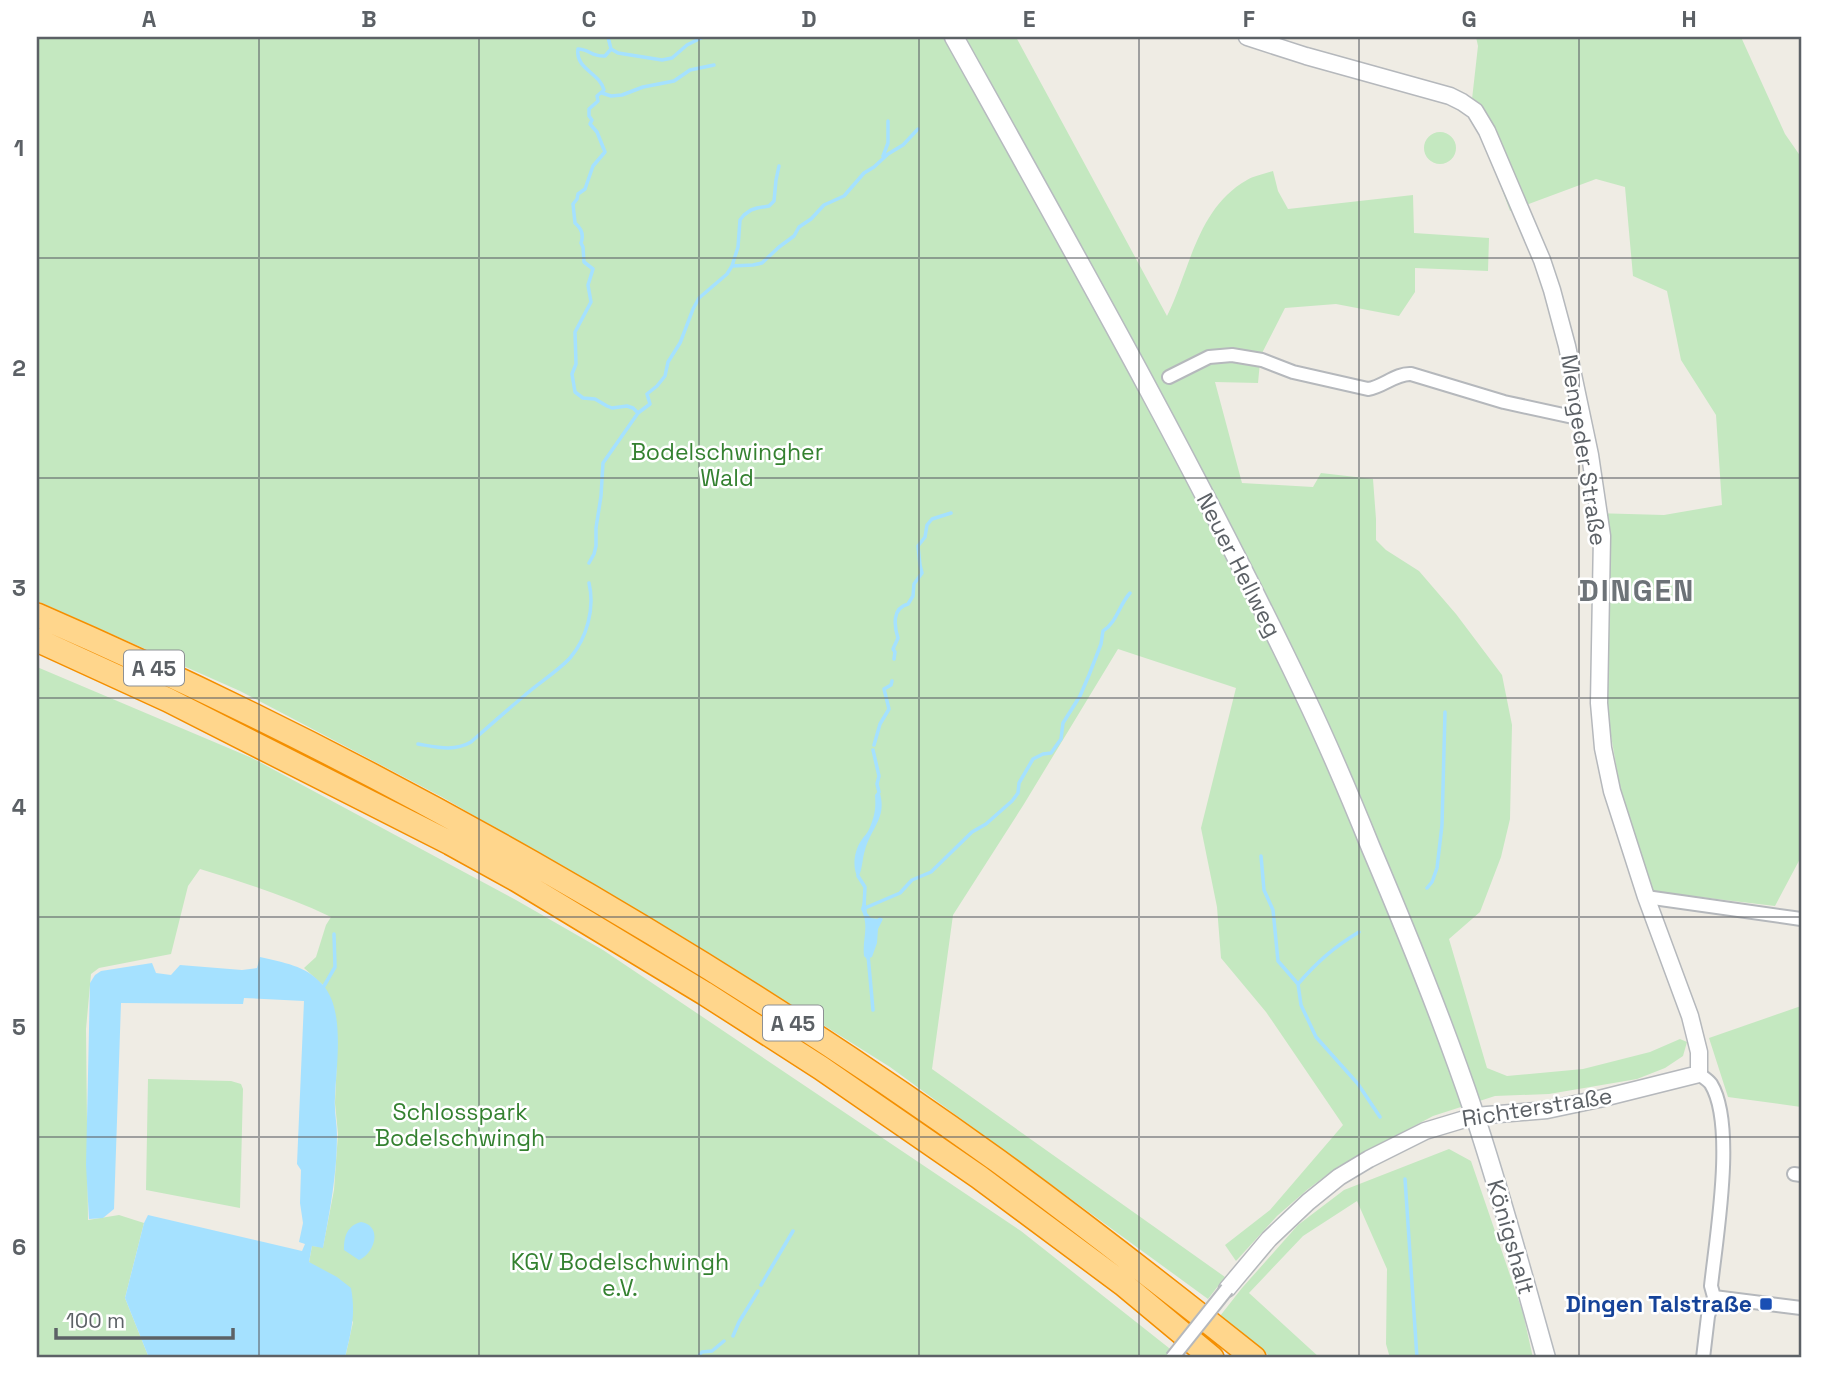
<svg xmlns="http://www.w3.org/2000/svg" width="1838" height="1395" font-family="'Space Grotesk',sans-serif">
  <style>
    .green { fill: #c4e8c0 }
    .water { fill: #a5e1ff }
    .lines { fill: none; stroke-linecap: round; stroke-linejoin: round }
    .stream { stroke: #a5e1ff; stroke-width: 3.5 }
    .minor-casing { stroke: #b5b8bc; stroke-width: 16 }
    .tertiary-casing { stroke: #b5b8bc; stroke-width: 19 }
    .secondary-casing { stroke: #b6babf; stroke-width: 21 }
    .motorway-casing { stroke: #f48f00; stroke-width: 26 }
    .minor { stroke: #fff; stroke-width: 12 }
    .tertiary { stroke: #fff; stroke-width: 16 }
    .secondary { stroke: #fff; stroke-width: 18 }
    .motorway { stroke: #ffd68c; stroke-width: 23 }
    .minor-bridge-casing { stroke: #b5b8bc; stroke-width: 16; stroke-linecap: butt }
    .minor-bridge { stroke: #fff; stroke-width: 12 }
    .grid { fill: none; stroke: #5c6166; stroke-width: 2; stroke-opacity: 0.55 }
    .transit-dot { fill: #1a4fb4; stroke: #fff; stroke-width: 2.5 }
    .labels { text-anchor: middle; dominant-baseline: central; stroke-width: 5; stroke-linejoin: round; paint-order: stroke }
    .shield { fill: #fff; stroke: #8d9094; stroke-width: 2 }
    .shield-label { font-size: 21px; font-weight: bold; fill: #5c6166 }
    .street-label { font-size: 23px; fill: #5c6166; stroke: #fff }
    .park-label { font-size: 23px; fill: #348130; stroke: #fff }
    .transit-label { font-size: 23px; font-weight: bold; fill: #164399; stroke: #fff; text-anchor: end }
    .district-label { font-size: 30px; font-weight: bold; letter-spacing: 2px; fill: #6d7378; stroke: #fff }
    .neatline { fill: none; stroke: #5c6166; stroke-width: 2.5 }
    .grid-label { font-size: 23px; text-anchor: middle; font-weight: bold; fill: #5c6166 }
  </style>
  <rect width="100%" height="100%" fill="#efece4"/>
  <path class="green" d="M 37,37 L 1016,37 L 1167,316 C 1190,270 1197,208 1247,180 C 1254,176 1264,174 1273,171 L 1278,191 L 1288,209 L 1413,195 L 1414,233 L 1489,238 L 1488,271 L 1415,268 L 1415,292 L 1399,316 L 1336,304 L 1285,308 L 1260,357 C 1236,352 1215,350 1192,359 L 1197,368 C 1218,358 1237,360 1260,362 L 1258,383 L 1215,382 L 1242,483 L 1313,487 L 1321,473 L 1373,479 L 1376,519 L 1376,540 L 1386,550 L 1419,571 L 1456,614 L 1502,675 L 1512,725 L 1510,819 L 1501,857 L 1480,912 L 1449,939 L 1487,1068 L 1507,1076 L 1583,1069 L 1650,1052 L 1680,1039 L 1687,1042 L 1683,1056 L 1665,1068 L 1637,1079 L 1549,1094 L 1495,1096 L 1433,1116 L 1339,1166 L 1308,1189 L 1277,1216 L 1236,1261 L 1225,1245 L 1270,1210 L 1343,1125 L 1266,1012 L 1221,958 L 1217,907 L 1201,828 L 1236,688 L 1118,649 L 1024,804 L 953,915 L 932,1069 L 1225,1277 L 1208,1299 L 890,1067 L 680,935 L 442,797 L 240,691 L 37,601 Z
    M 1476,37 L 1741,37 L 1785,134 L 1801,157 L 1801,857 L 1775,906 L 1649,891 L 1633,838 L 1620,788 L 1608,718 L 1597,594 L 1593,513 L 1664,515 L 1722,505 L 1716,415 L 1681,360 L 1667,291 L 1633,276 L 1625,187 L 1596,179 L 1510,211 L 1485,144 L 1470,117 L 1478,46 Z
    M1424 148a16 16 0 1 1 32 0a16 16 0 1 1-32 0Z
    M 37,667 L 252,758 L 516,900 L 603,950 L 1021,1231 L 1169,1348 L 1185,1358 L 345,1358 L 353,1322 L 309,1262 L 312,1246 L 323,1247 L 334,1190 L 338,1134 L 335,1103 L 337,1058 L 324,986 L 304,968 L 316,957 L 326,925 L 331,917 C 289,897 245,883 200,869 L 188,886 L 171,954 L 99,968 L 91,974 L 86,1029 L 88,1220 L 119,1215 L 144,1223 L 125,1298 L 149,1358 L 37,1358 Z
    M 1801,1006 L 1801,1107 L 1728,1097 L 1709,1038 Z
    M 148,1079 L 231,1081 L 241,1084 L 243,1089 L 240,1208 L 146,1190 Z
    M 1449,1149 L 1471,1161 L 1523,1313 L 1533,1358 L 1390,1358 L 1386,1344 L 1387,1269 L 1357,1201 L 1303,1236 L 1249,1293 L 1320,1358 L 1272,1358 L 1220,1316 L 1242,1288 L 1298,1225 L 1344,1190 Z"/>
  <path class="water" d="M 879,790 C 888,817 872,826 865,850 C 862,859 863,868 858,878 C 852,868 854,851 861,841 C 864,836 868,833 870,827 C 875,815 876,808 875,795 Z
    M 863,902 L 866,904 L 867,913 L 871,918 L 877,919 L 880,917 L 883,919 L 878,929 L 877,943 L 872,957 L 867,959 L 864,956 C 862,938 870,927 861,909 Z
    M 260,957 C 284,963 305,965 322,984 C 346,1009 336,1066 335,1098 C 334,1111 337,1123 337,1136 C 337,1174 330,1210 323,1248 L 312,1246 L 309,1262 L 337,1277 L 351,1288 C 356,1316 351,1331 345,1358 L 149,1358 L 125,1298 L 144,1223 L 148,1215 L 302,1251 L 305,1244 L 299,1242 L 303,1223 L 300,1203 L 301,1170 L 297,1164 L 304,1001 L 244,998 L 243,1004 L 121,1003 L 114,1209 L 103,1218 L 89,1219 L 86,1165 L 90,983 L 95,975 L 101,971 L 152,963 L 156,973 L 171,975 L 180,965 L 242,970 L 257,968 Z
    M 361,1222 C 383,1226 375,1253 359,1260 L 344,1250 C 344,1236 347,1226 361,1222 Z"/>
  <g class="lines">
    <path class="stream" d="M 608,37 L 611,49 L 605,56 C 592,57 589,49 578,49 C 575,69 600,73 604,90 L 597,96 L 598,101 L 589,109 L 589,116 L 592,120 L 590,124 L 597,132 L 605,152 L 593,166 L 585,189 L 578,194 L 577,199 L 573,204 L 575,223 C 581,228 584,235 581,243 L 583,247 L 584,262 L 593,269 L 588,285 L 591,302 L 575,332 L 576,364 L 572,374 L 575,392 L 583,398 L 595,399 L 607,406 L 612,408 L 627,406 L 633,408 L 638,413
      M 611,49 L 618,53 L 662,60 L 672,58 L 687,45 L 703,37
      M 602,93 L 611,96 L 622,95 L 643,87 L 674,81 L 690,70 L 714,65
      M 883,156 L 888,143 L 888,121
      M 732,266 L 738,247 L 740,220 L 744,215 L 751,210 L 757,208 L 769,206 L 774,201 L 776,180 L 779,166
      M 589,563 L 594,554 L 596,546 L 596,528 L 601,496 L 603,463 L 638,413 L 650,404 L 647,394 L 657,386 L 665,376 L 668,362 L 680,343 L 693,309 L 699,298 L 727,274 L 732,266 L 753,265 L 762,263 L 779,247 L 794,236 L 799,227 L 811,219 L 824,205 L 844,196 L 864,173 L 874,167 L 888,154 L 903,145 L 918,129
      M 894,659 L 895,652 L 893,649 L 898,638 C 894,626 892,608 908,604 L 913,596 L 914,584 L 922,573 L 920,565 L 918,546 L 925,537 L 927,525 L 932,519 L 951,513
      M 418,744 C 436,747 454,752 471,742 C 488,727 506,711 524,696 C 538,683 557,672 570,658 C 587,638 595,608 589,583
      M 874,745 L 880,724 L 889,709 L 884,689 L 891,685 L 892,681
      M 873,750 L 879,776 L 877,784 L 879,792
      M 1261,856 L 1264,890 L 1273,910 L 1278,961 L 1298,984
      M 858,876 L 865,887 L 864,907
      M 1427,888 L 1432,882 L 1437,868 L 1442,825 L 1445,712
      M 865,908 L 900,893 L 912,880 L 931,872 L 972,832 L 986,824 L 1012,801 L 1018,793 L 1019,783 L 1033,759 L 1043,754 L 1051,753 L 1061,739 L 1063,723 L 1080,696 L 1089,675 L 1101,644 L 1103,631 C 1117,622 1119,605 1130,593
      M 1359,932 C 1334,947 1317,962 1298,984 L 1301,1005 L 1316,1037 L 1358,1084 L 1380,1117
      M 868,955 L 873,1010
      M 324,986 L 335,967 L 334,934
      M 1405,1179 L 1417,1358
      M 761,1285 L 793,1231
      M 733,1336 L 739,1322 L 758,1291
      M 697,1358 L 702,1352 L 712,1351 L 724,1341"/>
    <g class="minor-casing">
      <path id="minor" d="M 1169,377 L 1209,357 L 1232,355 L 1262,360 L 1293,372 L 1368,389 C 1383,387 1396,373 1411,374 L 1504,402 L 1582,419
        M 1646,897 L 1801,919
        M 1699,1074 C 1703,1077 1708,1080 1711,1084 C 1736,1125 1716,1238 1711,1286 L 1714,1297 L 1708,1316 L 1703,1358
        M 1794,1174 L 1801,1175
        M 1714,1297 L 1801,1308"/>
    </g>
    <g class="tertiary-casing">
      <path id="tertiary" d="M 1227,1289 L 1269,1239 L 1308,1202 L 1339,1177 L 1369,1159 L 1425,1131 L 1475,1116 L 1547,1110 L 1599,1099 L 1699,1074 L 1699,1052 L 1690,1016 L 1646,897 L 1612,791 L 1603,748 L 1599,703 L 1602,536 L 1590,455 L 1567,346 L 1552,290 L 1542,260 L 1487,131 L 1475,111 L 1462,102 L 1450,96 L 1306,56 L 1247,37"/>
    </g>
    <g class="secondary-casing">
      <path id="secondary" d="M 954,37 C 1075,254 1197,470 1304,694 C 1328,744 1350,796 1371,848 C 1408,935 1444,1023 1474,1113 C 1501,1194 1523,1276 1546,1358"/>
    </g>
    <g class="motorway-casing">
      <path id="motorway" d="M 37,615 C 373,761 700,947 998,1161 C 1085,1225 1170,1291 1254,1358
        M 37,640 L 168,700 L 450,843 L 517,880 L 704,993 L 821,1068 L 979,1177 L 1123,1284 L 1212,1358"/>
    </g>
    <use href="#minor" class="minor"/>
    <use href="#tertiary" class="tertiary"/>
    <use href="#secondary" class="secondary"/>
    <use href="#motorway" class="motorway"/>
    <g class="minor-bridge-casing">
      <path id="minor-bridge" d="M 1172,1358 L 1227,1289"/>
    </g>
    <use href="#minor-bridge" class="minor-bridge"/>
  </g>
  <path class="grid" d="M 259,37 L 259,1358M 479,37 L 479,1358M 699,37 L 699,1358M 919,37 L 919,1358M 1139,37 L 1139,1358M 1359,37 L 1359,1358M 1579,37 L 1579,1358M 37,258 L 1801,258M 37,478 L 1801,478M 37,698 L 1801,698M 37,917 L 1801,917M 37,1137 L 1801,1137"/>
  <rect class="transit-dot" x="1759" y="1297" width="14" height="14" rx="3.5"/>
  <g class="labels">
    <g class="shield">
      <rect x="124" y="650.5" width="60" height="35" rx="5"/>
      <rect x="763" y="1005.5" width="60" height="35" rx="5"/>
    </g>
    <g class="shield-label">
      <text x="154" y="668">A 45</text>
      <text x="793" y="1023">A 45</text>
    </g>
    <g class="street-label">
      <text transform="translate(1584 450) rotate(81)">Mengeder Straße</text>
      <text transform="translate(1239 565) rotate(63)">Neuer Hellweg</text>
      <text transform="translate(1537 1107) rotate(-9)">Richterstraße</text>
      <text transform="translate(1511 1237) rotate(74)">Königshalt</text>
    </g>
    <g class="park-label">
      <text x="727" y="452">Bodelschwingher<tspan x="727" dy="26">Wald</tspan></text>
      <text x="460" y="1112">Schlosspark<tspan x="460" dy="26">Bodelschwingh</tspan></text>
      <text x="620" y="1262">KGV Bodelschwingh<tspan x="620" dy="26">e.V.</tspan></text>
    </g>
    <g class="transit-label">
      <text x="1752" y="1304">Dingen Talstraße</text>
    </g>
    <g class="district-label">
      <text x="1637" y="590">DINGEN</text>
    </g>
  </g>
  <rect width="1838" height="1395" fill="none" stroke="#ffffff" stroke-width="77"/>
  <path d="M56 1328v10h177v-10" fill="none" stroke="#5c6166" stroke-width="3.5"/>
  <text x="66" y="1328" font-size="21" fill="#5c6166" stroke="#ffffff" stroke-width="5" paint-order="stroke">100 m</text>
  <rect x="38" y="38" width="1762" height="1318" class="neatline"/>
  <g class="grid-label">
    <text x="149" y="27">A</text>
    <text x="369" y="27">B</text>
    <text x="589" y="27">C</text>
    <text x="809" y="27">D</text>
    <text x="1029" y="27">E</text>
    <text x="1249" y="27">F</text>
    <text x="1469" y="27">G</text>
    <text x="1689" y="27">H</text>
    <text x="19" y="156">1</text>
    <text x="19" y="376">2</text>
    <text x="19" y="596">3</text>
    <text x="19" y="815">4</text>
    <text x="19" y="1035">5</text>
    <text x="19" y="1255">6</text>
  </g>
</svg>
